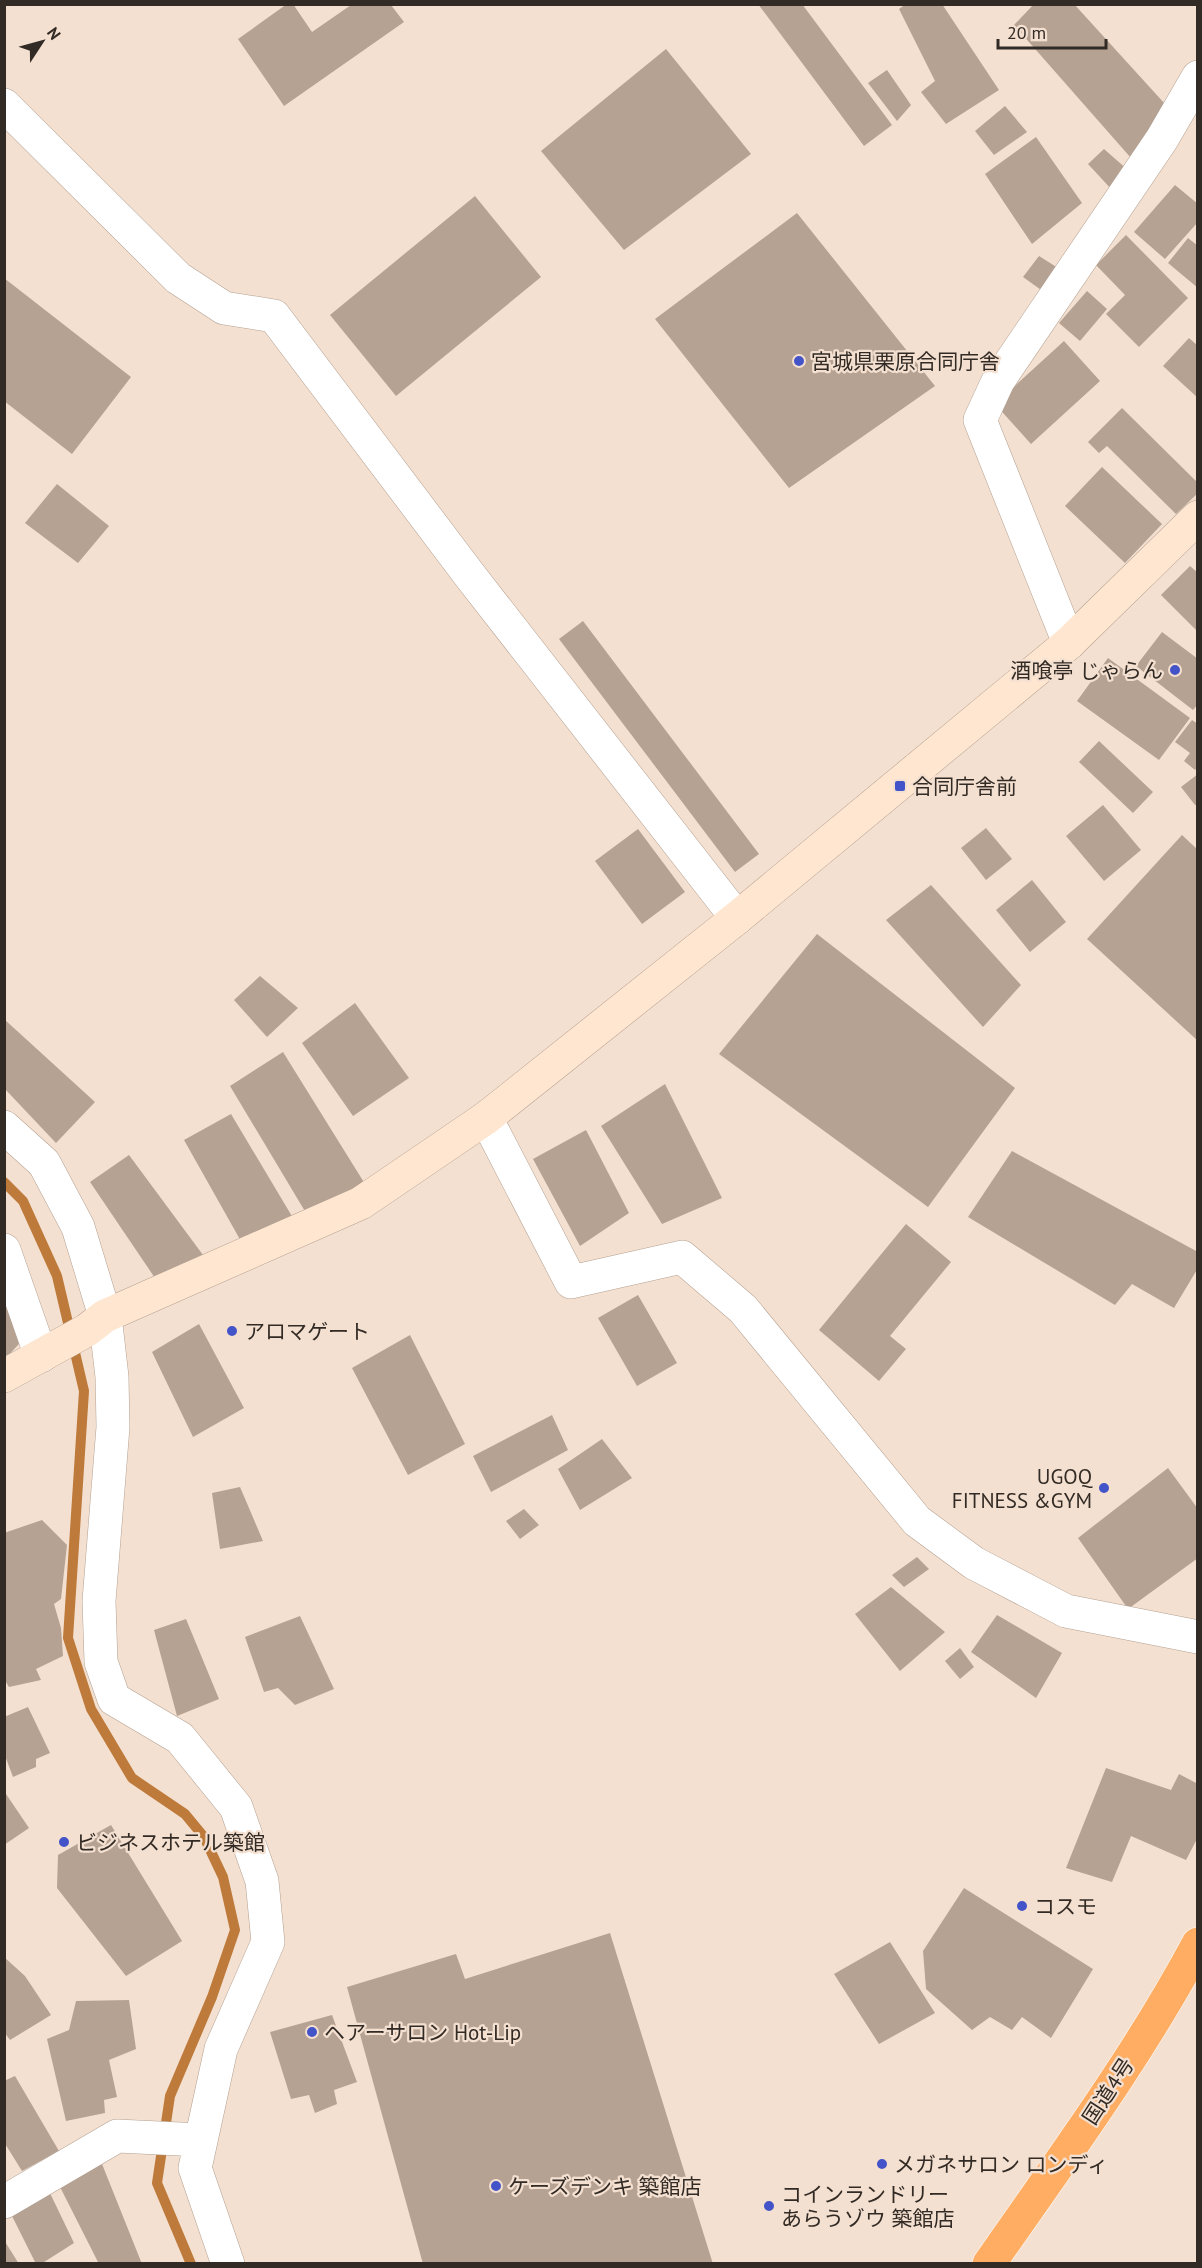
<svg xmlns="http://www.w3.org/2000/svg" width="1202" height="2268" font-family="'PT Sans','Noto Sans JP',sans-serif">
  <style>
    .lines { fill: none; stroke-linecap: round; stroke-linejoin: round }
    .stream { stroke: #bd7a3a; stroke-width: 10 }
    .building { fill: #b5a293 }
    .street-casing { stroke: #b4a192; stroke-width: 34 }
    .secondary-casing { stroke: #b4a192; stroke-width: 34 }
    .highway-casing { stroke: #fff; stroke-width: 34 }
    .street { stroke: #fff; stroke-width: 33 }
    .secondary { stroke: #ffe6d0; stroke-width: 33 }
    .highway { stroke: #ffad62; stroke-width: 33 }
    .poi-dot { fill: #4354c8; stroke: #f4e0d0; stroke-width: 2 }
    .labels { text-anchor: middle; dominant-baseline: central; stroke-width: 4.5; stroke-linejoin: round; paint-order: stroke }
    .poi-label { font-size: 21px; fill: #322a24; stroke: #f4e0d0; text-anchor: start }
    .street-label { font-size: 21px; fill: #322a24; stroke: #f4e0d0 }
  </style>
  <rect width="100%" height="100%" fill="#f4e0d0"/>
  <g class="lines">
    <path class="stream" d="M 4,1182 L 23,1201 L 57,1276 L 84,1391 L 68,1638 L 91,1709 L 132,1778 L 185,1814 L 204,1837 L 223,1877 L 235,1930 L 212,1997 L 170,2096 L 157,2183 L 191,2264"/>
  </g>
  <path class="building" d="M 287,4 L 293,4 L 312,32 L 351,5 L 391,5 L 404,22 L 284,106 L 238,39 Z
    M 758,4 L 802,4 L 892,125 L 864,146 Z
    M 906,4 L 942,4 L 999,90 L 946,124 L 921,92 L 935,81 L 899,9 Z
    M 1034,4 L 1074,4 L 1165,104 L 1131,158 L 1014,25 Z
    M 666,49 L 751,154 L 624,250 L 541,151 Z
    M 887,70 L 911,105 L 897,121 L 868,83 Z
    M 1005,106 L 1027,132 L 994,155 L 975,131 Z
    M 1036,137 L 1082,203 L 1032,244 L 985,174 Z
    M 1104,149 L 1129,171 L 1113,191 L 1088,164 Z
    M 1175,185 L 1198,204 L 1198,222 L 1165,259 L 1134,232 Z
    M 475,196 L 541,277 L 396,396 L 330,315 Z
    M 797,213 L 935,386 L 789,488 L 655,319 Z
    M 1126,235 L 1188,298 L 1139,347 L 1106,314 L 1125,295 L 1096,265 Z
    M 1188,238 L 1198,246 L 1198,288 L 1168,263 Z
    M 1039,256 L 1066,273 L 1051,297 L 1023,277 Z
    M 4,278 L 131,377 L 72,454 L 4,401 Z
    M 1087,291 L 1107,309 L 1080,341 L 1059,323 Z
    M 1189,338 L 1198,346 L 1198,398 L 1163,366 Z
    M 1064,341 L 1100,381 L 1031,444 L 995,404 Z
    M 1122,408 L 1198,483 L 1198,493 L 1176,514 L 1107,446 L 1099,453 L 1088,442 Z
    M 1102,467 L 1162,524 L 1125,563 L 1065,506 Z
    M 57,484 L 109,526 L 78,563 L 25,523 Z
    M 1190,566 L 1198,573 L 1198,632 L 1161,595 Z
    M 583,621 L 759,854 L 735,872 L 559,639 Z
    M 1162,632 L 1198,659 L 1198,704 L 1193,710 L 1136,666 Z
    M 1108,658 L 1190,718 L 1159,760 L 1077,701 Z
    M 1192,720 L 1198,724 L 1198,766 L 1195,770 L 1184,761 L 1190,753 L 1175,742 Z
    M 1099,741 L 1153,792 L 1133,813 L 1079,762 Z
    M 1198,774 L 1198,804 L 1195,805 L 1181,787 Z
    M 1103,805 L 1141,850 L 1104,881 L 1066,836 Z
    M 986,828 L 1012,859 L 986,880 L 961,848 Z
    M 638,829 L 685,892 L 642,924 L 595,861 Z
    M 1182,835 L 1198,850 L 1198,1041 L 1087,939 Z
    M 1032,880 L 1066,922 L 1030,952 L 996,910 Z
    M 931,885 L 1021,985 L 983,1027 L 886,920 Z
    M 817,934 L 1015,1088 L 928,1207 L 719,1054 Z
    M 260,976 L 298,1008 L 267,1037 L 234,1000 Z
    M 355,1003 L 409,1078 L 353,1116 L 302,1043 Z
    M 4,1019 L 95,1102 L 56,1143 L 4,1088 Z
    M 283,1052 L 365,1184 L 306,1213 L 230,1086 Z
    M 665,1084 L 722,1198 L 662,1224 L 601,1126 Z
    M 231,1114 L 296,1223 L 242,1243 L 184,1140 Z
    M 586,1130 L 629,1213 L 580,1246 L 533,1159 Z
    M 1012,1151 L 1198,1252 L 1198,1268 L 1174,1308 L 1132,1284 L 1115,1305 L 968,1217 Z
    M 129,1155 L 203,1255 L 157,1281 L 90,1182 Z
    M 906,1224 L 951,1262 L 890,1336 L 906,1349 L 879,1381 L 819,1330 Z
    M 4,1286 L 27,1335 L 7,1357 L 4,1352 Z
    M 638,1295 L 677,1363 L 637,1386 L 598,1318 Z
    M 199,1324 L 244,1408 L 193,1437 L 152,1352 Z
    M 410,1335 L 465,1444 L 408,1475 L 352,1368 Z
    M 552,1415 L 568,1450 L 491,1492 L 473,1456 Z
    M 602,1439 L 632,1478 L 580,1510 L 558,1469 Z
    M 1168,1468 L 1198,1509 L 1198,1558 L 1128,1609 L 1078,1538 Z
    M 240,1487 L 263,1541 L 220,1549 L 212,1493 Z
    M 524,1509 L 539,1525 L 520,1539 L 506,1521 Z
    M 42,1520 L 67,1545 L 61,1599 L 54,1604 L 61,1628 L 63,1656 L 36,1669 L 41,1680 L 9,1687 L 4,1679 L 4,1533 Z
    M 917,1557 L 929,1569 L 904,1587 L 892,1575 Z
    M 891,1587 L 945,1632 L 900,1671 L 855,1614 Z
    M 997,1615 L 1062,1653 L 1036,1698 L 971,1652 Z
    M 300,1616 L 334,1689 L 295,1705 L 278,1688 L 264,1692 L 245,1637 Z
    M 186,1619 L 219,1699 L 177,1716 L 154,1630 Z
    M 960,1648 L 974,1667 L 960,1679 L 945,1661 Z
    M 28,1707 L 50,1753 L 36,1759 L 36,1767 L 13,1777 L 4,1753 L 4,1717 Z
    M 1106,1768 L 1171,1790 L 1179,1774 L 1198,1784 L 1198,1837 L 1186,1860 L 1131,1836 L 1112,1882 L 1066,1868 Z
    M 4,1791 L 29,1828 L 4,1845 Z
    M 111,1825 L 182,1941 L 126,1976 L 57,1888 L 58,1855 Z
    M 964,1888 L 1093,1969 L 1051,2038 L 1022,2017 L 1012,2030 L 990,2017 L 972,2030 L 926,1989 L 923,1951 Z
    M 610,1933 L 713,2264 L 423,2264 L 347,1987 L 456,1954 L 465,1979 Z
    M 890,1942 L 935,2013 L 879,2044 L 834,1974 Z
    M 4,1957 L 25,1976 L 51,2015 L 10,2040 L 4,2032 Z
    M 129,2000 L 136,2049 L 109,2060 L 117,2097 L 104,2100 L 105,2113 L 66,2121 L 47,2039 L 69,2030 L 76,2001 Z
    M 332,2015 L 357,2082 L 334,2090 L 337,2104 L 315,2113 L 309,2095 L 291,2099 L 270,2032 Z
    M 15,2076 L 59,2151 L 22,2171 L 4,2142 L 4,2081 Z
    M 102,2164 L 142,2264 L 99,2264 L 58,2183 Z
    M 48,2189 L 74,2243 L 41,2264 L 36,2264 L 9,2210 Z
    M 4,2240 L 19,2264 L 4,2264 Z"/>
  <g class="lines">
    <g class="street-casing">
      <path id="street" d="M 4,105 L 178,278 L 224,308 L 274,316 L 471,577 L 737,918
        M 1069,643 L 980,420 L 998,381 L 1162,139 L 1198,77
        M 486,1118 L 571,1282 L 682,1257 L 743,1309 L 917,1521 L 974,1563 L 1066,1611 L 1198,1637
        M 4,1127 L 44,1163 L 78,1227 L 105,1316 L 112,1377 L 113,1427 L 99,1601 L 101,1662 L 114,1699 L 180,1738 L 236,1807 L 262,1881 L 268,1942 L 221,2049 L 195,2168 L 228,2264
        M 4,1250 L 41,1356
        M 4,2202 L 117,2136 L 201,2140"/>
    </g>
    <g class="secondary-casing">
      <path id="secondary" d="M 4,1376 L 87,1330 L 105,1316 L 361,1203 L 486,1118 L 737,918 L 1069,643 L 1198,517"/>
    </g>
    <g class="highway-casing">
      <path id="highway" d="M 989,2264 C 1062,2159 1138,2056 1198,1944"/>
    </g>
    <use href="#street" class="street"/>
    <use href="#secondary" class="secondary"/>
    <use href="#highway" class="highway"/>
  </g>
  <g class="poi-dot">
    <circle cx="799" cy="361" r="6"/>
    <circle cx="1175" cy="670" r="6"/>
    <rect x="894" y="780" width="12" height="12" rx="3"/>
    <circle cx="232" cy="1331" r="6"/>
    <circle cx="1104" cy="1488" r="6"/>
    <circle cx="64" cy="1842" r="6"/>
    <circle cx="1022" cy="1906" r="6"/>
    <circle cx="312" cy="2032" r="6"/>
    <circle cx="882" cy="2164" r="6"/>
    <circle cx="496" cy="2186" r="6"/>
    <circle cx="769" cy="2206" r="6"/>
  </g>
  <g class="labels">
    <g class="poi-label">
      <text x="811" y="361">宮城県栗原合同庁舎</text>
      <text x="1163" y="670" text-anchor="end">酒喰亭 じゃらん</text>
      <text x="912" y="786">合同庁舎前</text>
      <text x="244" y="1331">アロマゲート</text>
      <text x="1092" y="1476" text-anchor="end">UGOQ<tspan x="1092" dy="24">FITNESS &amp;GYM</tspan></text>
      <text x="76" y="1842">ビジネスホテル築館</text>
      <text x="1034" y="1906">コスモ</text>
      <text x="324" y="2032">ヘアーサロン Hot-Lip</text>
      <text x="894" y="2164">メガネサロン ロンディ</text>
      <text x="508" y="2186">ケーズデンキ 築館店</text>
      <text x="781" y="2194">コインランドリー<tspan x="781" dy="24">あらうゾウ 築館店</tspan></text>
    </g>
    <g class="street-label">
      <text transform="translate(1108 2091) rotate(-57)">国道4号</text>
    </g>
  </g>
  <rect width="1202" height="2268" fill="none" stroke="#322a24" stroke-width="12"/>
  <g transform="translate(42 42) rotate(54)" stroke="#f4e0d0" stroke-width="4.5" paint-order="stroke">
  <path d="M0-4.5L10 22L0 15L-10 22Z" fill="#322a24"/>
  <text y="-9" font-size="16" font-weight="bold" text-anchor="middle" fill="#322a24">N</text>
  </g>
  <path d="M998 39v9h108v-9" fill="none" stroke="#322a24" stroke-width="3"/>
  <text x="1007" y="39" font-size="18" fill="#322a24" stroke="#f4e0d0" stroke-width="4.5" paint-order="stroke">20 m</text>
</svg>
